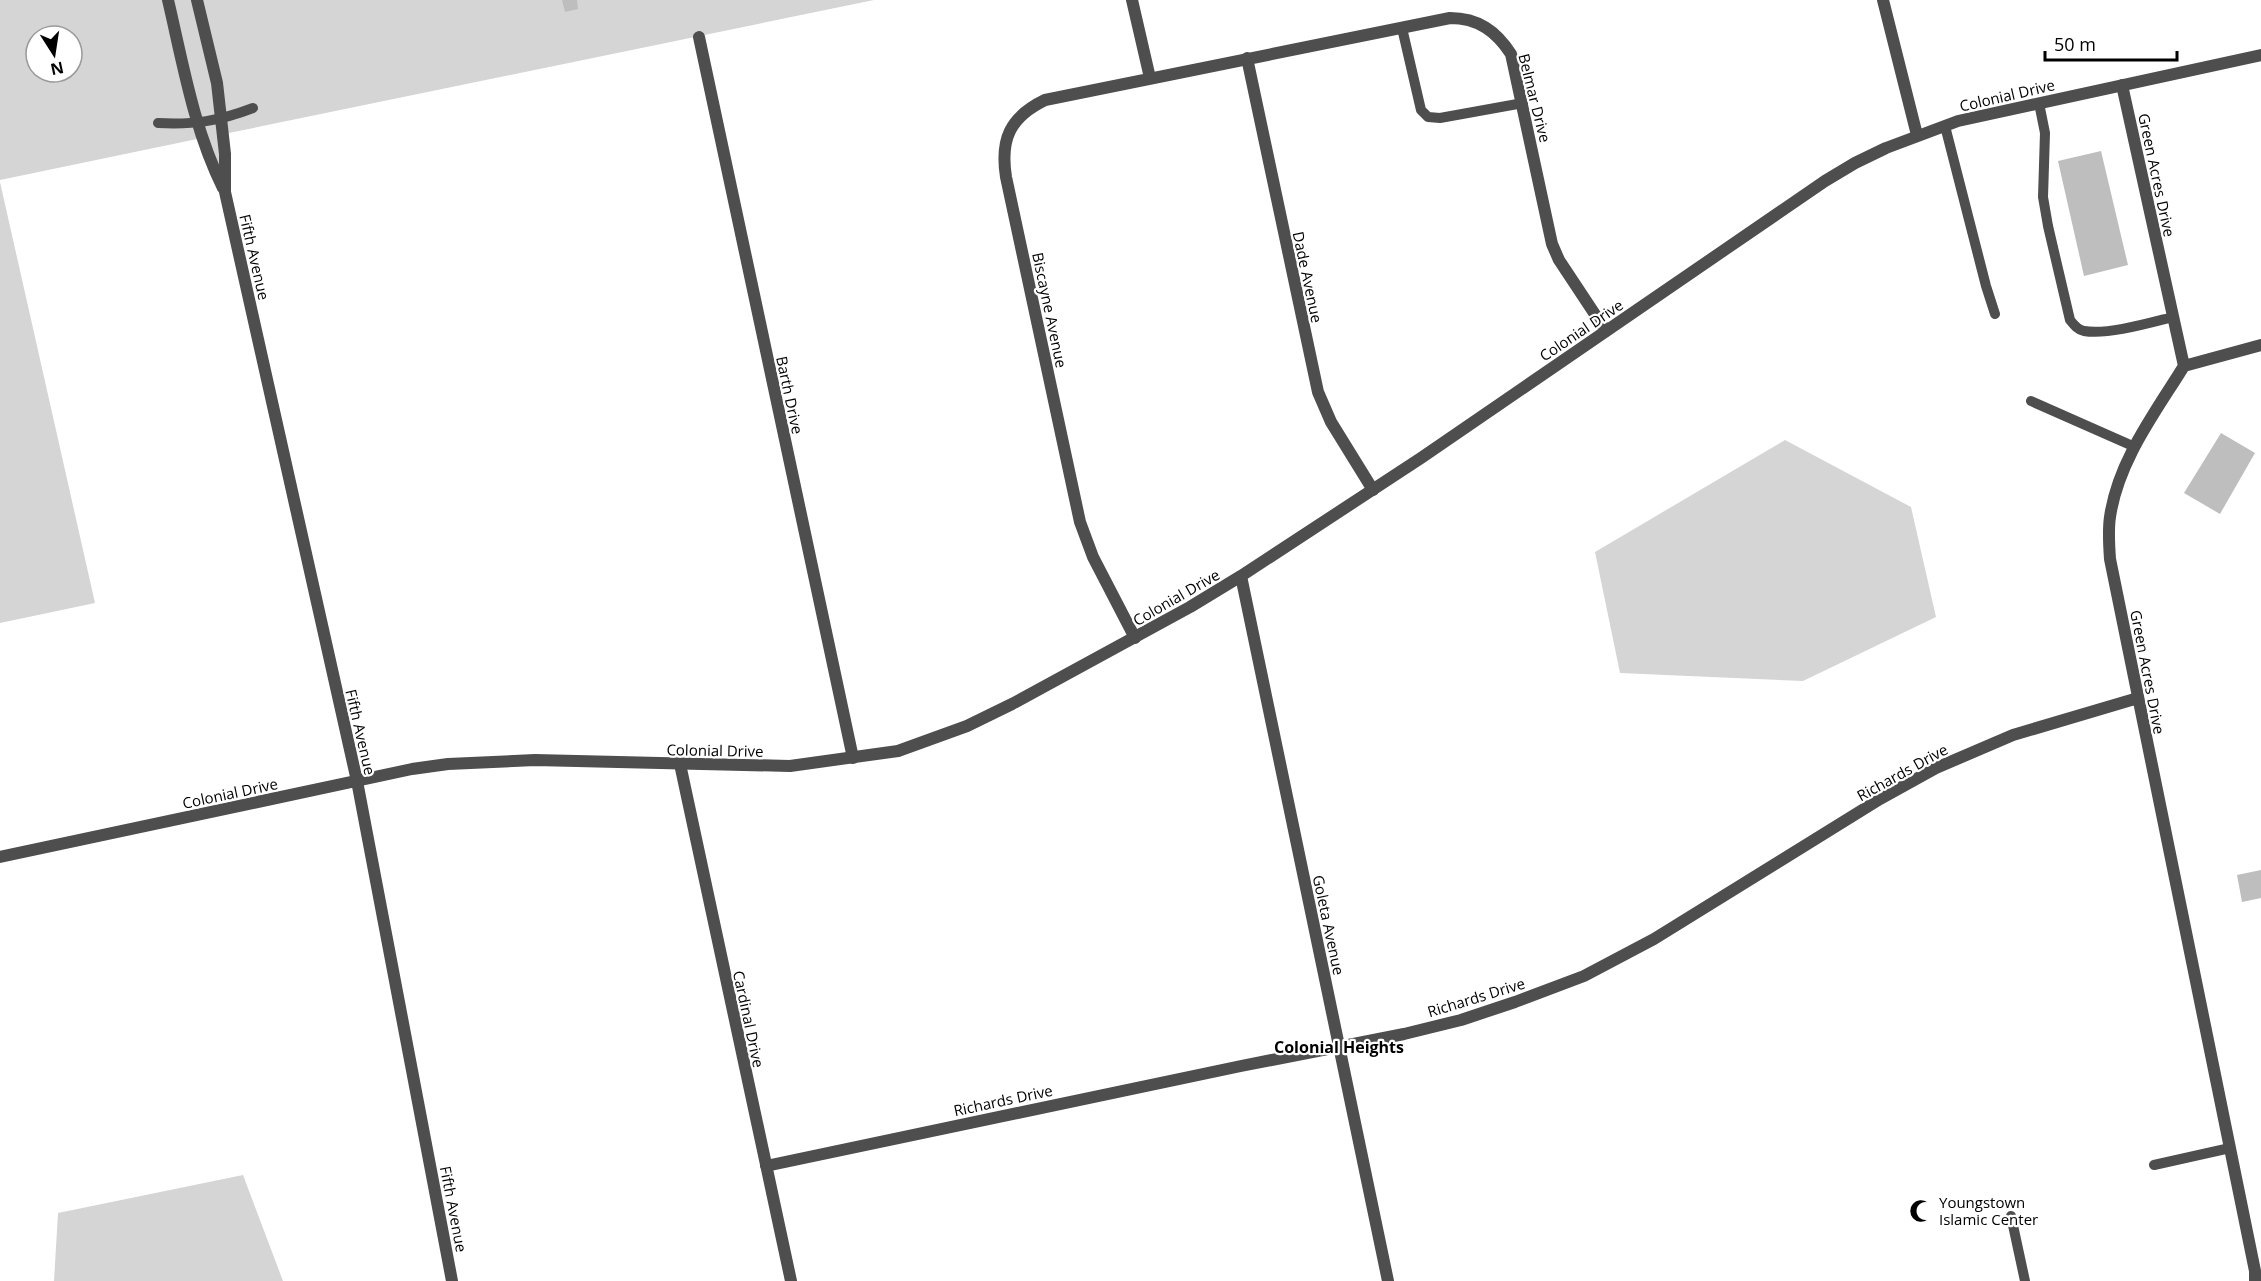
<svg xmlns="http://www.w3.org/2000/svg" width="2261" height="1281" font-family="'Open Sans',sans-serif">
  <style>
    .green { fill: #d5d5d5; fill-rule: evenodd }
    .building { fill: #bebebe }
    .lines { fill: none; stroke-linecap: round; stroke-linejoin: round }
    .service { stroke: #4e4e4e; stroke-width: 10 }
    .minor { stroke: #4e4e4e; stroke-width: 12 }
    .tertiary { stroke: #4e4e4e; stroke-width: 12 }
    .labels { text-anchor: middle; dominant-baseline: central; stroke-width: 4.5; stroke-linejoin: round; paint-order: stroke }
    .street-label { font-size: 15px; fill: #000; stroke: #fff }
    .poi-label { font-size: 15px; fill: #000; stroke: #fff; text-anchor: start }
    .neighbourhood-label { font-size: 16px; font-weight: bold; fill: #000; stroke: #fff }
  </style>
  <rect width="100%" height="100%" fill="#fff"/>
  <path class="green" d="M 0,0 L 874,0 L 224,134 L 225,192 L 202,138 L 0,180 ZM 36,36 L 72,36 L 72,72 L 36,72 Z
    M 0,182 L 95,603 L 0,623 Z
    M 1785,440 L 1911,507 L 1936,617 L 1803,681 L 1620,673 L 1595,552 Z
    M 243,1175 L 283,1281 L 54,1281 L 58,1213 Z"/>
  <path class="building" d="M 562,0 L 577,0 L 578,9 L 565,12 Z
    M 2101,151 L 2128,265 L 2084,276 L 2058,161 Z
    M 2221,433 L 2255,453 L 2220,514 L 2184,493 Z
    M 2261,870 L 2261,898 L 2242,902 L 2237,875 Z"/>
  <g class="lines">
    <path class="service" d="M 1402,28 L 1421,110 L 1428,117 L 1440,118 L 1523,103
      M 2039,103 L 2045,133 L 2043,197 L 2048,226 L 2070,320 C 2074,325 2078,330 2084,331 C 2108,335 2149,323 2173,317
      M 158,123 C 194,125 219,121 253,108
      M 1945,126 L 1986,286 L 1995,314
      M 2031,401 L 2135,447
      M 2154,1165 L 2230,1148
      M 2011,1216 L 2025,1281"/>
    <path class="minor" d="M 1132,0 L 1150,78
      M 1883,0 L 1917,135
      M 699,37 L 853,758
      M 1247,58 L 1318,392 L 1331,422 L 1373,490
      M 2122,85 L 2184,366 C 2155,413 2118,461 2110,517 C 2108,530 2109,545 2110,559 L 2255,1271 L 2255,1281
      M 2184,366 L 2261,345
      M 1241,576 L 1388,1281
      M 1135,638 L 1093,557 L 1080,522 L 1006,177 C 1000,139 1010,117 1045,100 L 1450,18 C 1478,18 1496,31 1511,54 L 1552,244 L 1559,260 L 1606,331
      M 680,764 L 791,1281
      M 766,1166 L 1241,1066 L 1404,1034 L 1461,1020 L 1515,1002 L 1584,976 L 1654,939 L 1880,799 L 1936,768 L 2013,735 L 2138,698"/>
    <path class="tertiary" d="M 168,0 C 183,64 194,130 223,188
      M 197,0 L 217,83 L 225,154 L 225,192 L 357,781 L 452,1281
      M 0,857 L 412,769 L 448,764 L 535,760 L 790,766 L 898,751 L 967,726 L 1012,704 L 1190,607 L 1241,576 L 1421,458 L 1825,181 L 1855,163 L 1886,148 L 1958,121 L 2261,55"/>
  </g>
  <defs>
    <g id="mosque-bare" transform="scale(1.8)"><path d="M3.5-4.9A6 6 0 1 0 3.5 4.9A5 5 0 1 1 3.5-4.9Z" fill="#000" stroke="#fff" stroke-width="2.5" paint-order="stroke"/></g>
  </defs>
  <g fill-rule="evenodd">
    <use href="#mosque-bare" x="1921" y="1211"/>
  </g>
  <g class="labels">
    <g class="street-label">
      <text transform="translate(2007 95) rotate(-13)">Colonial Drive</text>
      <text transform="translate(1535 98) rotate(76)">Belmar Drive</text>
      <text transform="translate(2157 175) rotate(78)">Green Acres Drive</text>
      <text transform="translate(255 257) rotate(77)">Fifth Avenue</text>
      <text transform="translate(1308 277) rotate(78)">Dade Avenue</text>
      <text transform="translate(1050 310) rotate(78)">Biscayne Avenue</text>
      <text transform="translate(1581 330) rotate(-34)">Colonial Drive</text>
      <text transform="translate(790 395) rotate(78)">Barth Drive</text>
      <text transform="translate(1176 597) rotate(-30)">Colonial Drive</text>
      <text transform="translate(2148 672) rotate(79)">Green Acres Drive</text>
      <text transform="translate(361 732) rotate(77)">Fifth Avenue</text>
      <text transform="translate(715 750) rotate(1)">Colonial Drive</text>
      <text transform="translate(1902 772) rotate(-29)">Richards Drive</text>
      <text transform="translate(230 793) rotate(-12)">Colonial Drive</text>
      <text transform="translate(1329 925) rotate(78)">Goleta Avenue</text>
      <text transform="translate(1476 997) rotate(-17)">Richards Drive</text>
      <text transform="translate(749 1019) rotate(78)">Cardinal Drive</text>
      <text transform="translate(1003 1100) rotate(-12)">Richards Drive</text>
      <text transform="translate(454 1209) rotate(79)">Fifth Avenue</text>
    </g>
    <g class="poi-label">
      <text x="1939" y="1202">Youngstown<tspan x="1939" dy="17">Islamic Center</tspan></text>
    </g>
    <g class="neighbourhood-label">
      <text x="1339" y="1047">Colonial Heights</text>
    </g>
  </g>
  <g transform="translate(54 54) rotate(168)"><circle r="28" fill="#ffffff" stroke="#999999" stroke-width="1.5"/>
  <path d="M0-4.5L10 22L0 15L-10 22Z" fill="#000000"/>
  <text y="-9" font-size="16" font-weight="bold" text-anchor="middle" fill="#000000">N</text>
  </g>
  <path d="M2045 51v9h132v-9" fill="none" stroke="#000000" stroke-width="3"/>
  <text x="2054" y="51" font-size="18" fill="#000000" stroke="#ffffff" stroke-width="4.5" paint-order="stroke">50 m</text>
</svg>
